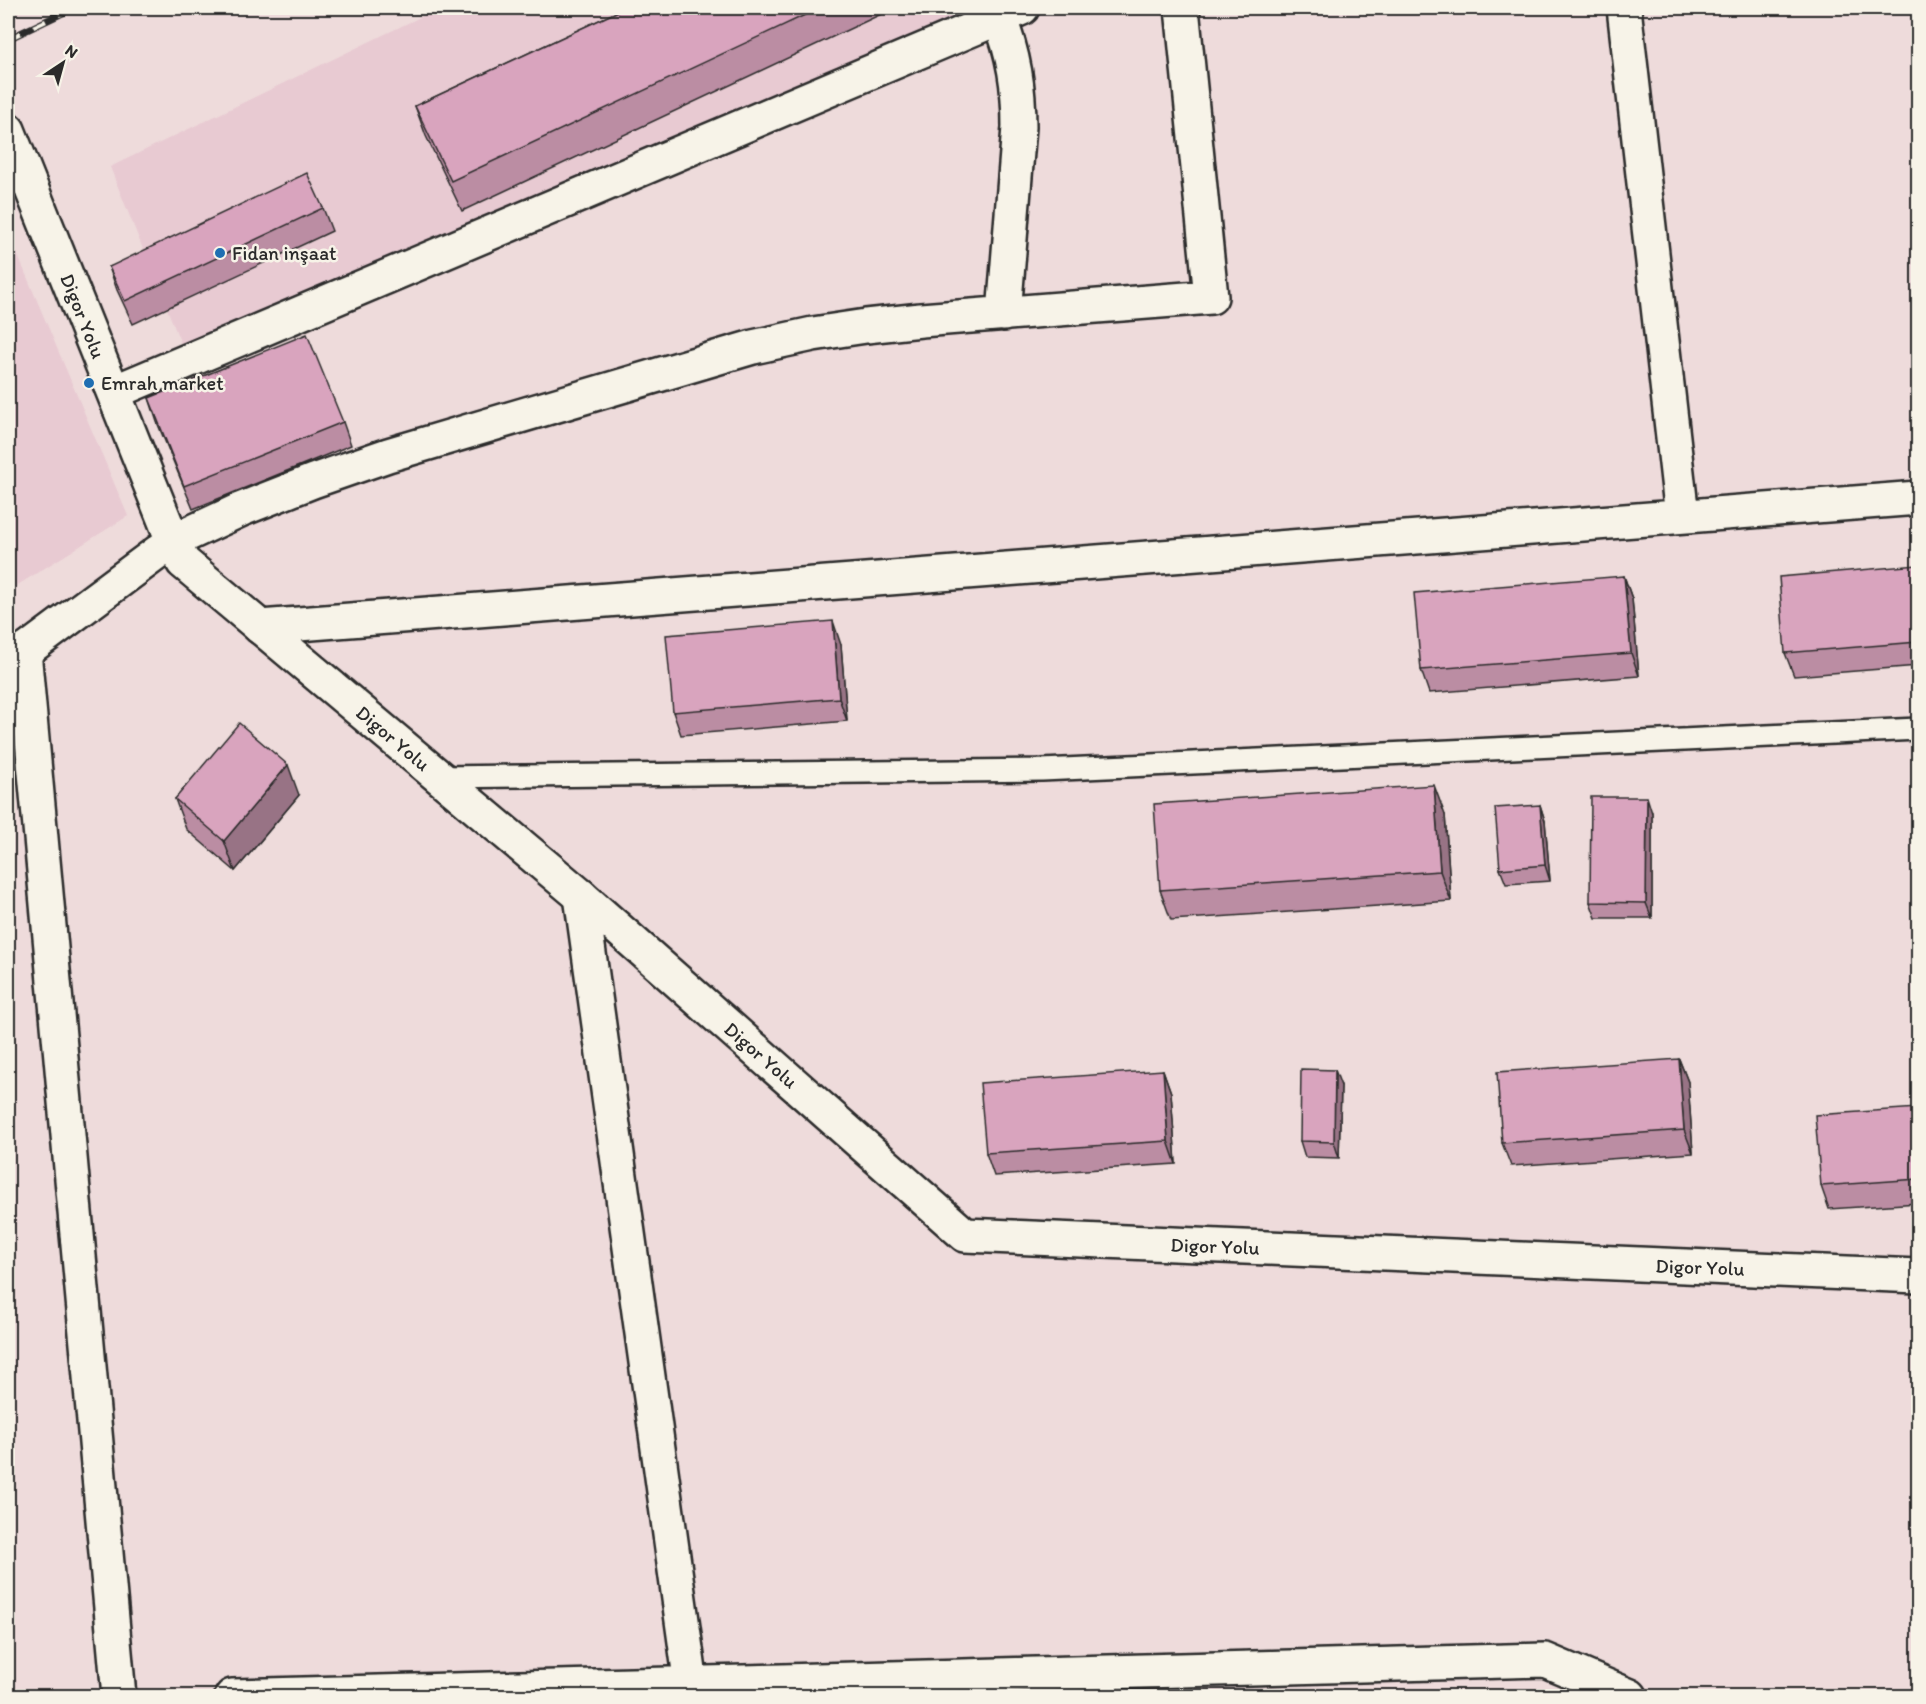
<svg xmlns="http://www.w3.org/2000/svg" width="1926" height="1704" font-family="Itim,sans-serif">
  <style>
    .built { fill: #e8cad2 }
    .lines { fill: none; stroke-linecap: round; stroke-linejoin: round }
    .service-casing { stroke: #2b2b2b; stroke-width: 26 }
    .minor-casing { stroke: #2b2b2b; stroke-width: 38 }
    .secondary-casing { stroke: #2b2b2b; stroke-width: 38 }
    .service { stroke: #f7f3e8; stroke-width: 21 }
    .minor { stroke: #f7f3e8; stroke-width: 33 }
    .secondary { stroke: #f7f3e8; stroke-width: 33 }
    .rail-casing { stroke: #2b2b2b; stroke-width: 7 }
    .rail { stroke: #f7f3e8; stroke-width: 4.5; stroke-dasharray: 14; stroke-linecap: butt }
    .wall { fill: #bb8da3; stroke: #2b2b2b; stroke-width: 1.5 }
    .shaded-wall { fill: #987385; stroke: #2b2b2b; stroke-width: 1.5 }
    .building { fill: #d9a4be; stroke: #2b2b2b; stroke-width: 1.5 }
    .poi-dot { fill: #1f6fb2; stroke: #f7f3e8; stroke-width: 2 }
    .labels { text-anchor: middle; dominant-baseline: central; stroke-width: 5; stroke-linejoin: round; paint-order: stroke }
    .poi-label { font-size: 20px; fill: #2b2b2b; stroke: #f7f3e8; text-anchor: start }
    .street-label { font-size: 20px; fill: #2b2b2b; stroke: #f7f3e8 }
  </style>
  <rect width="100%" height="100%" fill="#eedbdb"/>
  <filter id="ink" filterUnits="userSpaceOnUse"><feTurbulence type="fractalNoise" baseFrequency=".0167" numOctaves="2"/><feDisplacementMap in="SourceGraphic" scale="12" xChannelSelector="R" yChannelSelector="G"/><feConvolveMatrix kernelMatrix="1 2 1 2 8 2 1 2 1" color-interpolation-filters="sRGB"/></filter>
  <g filter="url(#ink)">
    <path class="built" d="M 439,8 L 1013,8 L 188,361 L 110,167 Z
      M 8,232 L 128,516 L 8,591 Z"/>
    <g class="lines">
      <g class="service-casing">
        <path id="service" d="M 439,777 L 1042,770 L 1918,729"/>
      </g>
      <g class="minor-casing">
        <path id="minor" d="M 1624,8 L 1682,516
          M 999,17 C 1014,55 1019,87 1019,127 L 1004,314
          M 114,392 L 1022,8
          M 260,627 L 1918,498
          M 24,651 L 119,1696
          M 8,664 L 173,541 L 242,509 L 313,481 L 388,455 L 753,347 L 813,334 L 866,326 L 921,320 L 1211,297 L 1182,8
          M 581,896 L 691,1685
          M 232,1696 L 1545,1660 L 1630,1696"/>
      </g>
      <g class="secondary-casing">
        <path id="secondary" d="M 8,130 L 173,541 L 183,562 L 581,896 L 965,1235 L 1918,1276"/>
      </g>
      <use href="#service" class="service"/>
      <use href="#minor" class="minor"/>
      <use href="#secondary" class="secondary"/>
      <g class="rail-casing">
        <path id="rail" d="M 8,39 L 73,8"/>
      </g>
      <use href="#rail" class="rail"/>
    </g>
    <path class="wall" d="M 625,8 L 892,8 L 892,9 L 462,211 L 426,136 L 415,106 Z
      M 323,208 L 332,231 L 133,324 L 117,290 L 109,267 Z
      M 149,398 L 343,422 L 351,445 L 193,509 L 157,422 Z
      M 1918,565 L 1918,666 L 1794,676 L 1785,653 Z
      M 1624,576 L 1632,599 L 1639,676 L 1429,693 L 1421,670 Z
      M 841,645 L 847,721 L 681,735 L 673,712 Z
      M 299,795 L 235,871 L 186,829 L 175,799 Z
      M 1540,805 L 1545,821 L 1550,881 L 1506,884 L 1500,869 Z
      M 1652,813 L 1652,918 L 1596,918 L 1590,902 Z
      M 1445,815 L 1451,901 L 1171,920 L 1160,890 Z
      M 1679,1059 L 1688,1082 L 1693,1153 L 1511,1166 L 1502,1143 Z
      M 1163,1070 L 1171,1093 L 1176,1164 L 994,1176 L 986,1153 Z
      M 1341,1086 L 1339,1158 L 1305,1157 L 1300,1141 Z
      M 1918,1108 L 1918,1203 L 1829,1209 L 1821,1186 Z"/>
    <path class="shaded-wall" d="M 1624,576 L 1632,599 L 1639,676 L 1631,653 Z
      M 833,621 L 841,645 L 847,721 L 839,698 Z
      M 288,765 L 299,795 L 235,871 L 224,841 Z
      M 1434,785 L 1445,815 L 1451,901 L 1440,871 Z
      M 1647,797 L 1652,813 L 1652,918 L 1646,903 Z
      M 1540,805 L 1545,821 L 1550,881 L 1545,865 Z
      M 1679,1059 L 1688,1082 L 1693,1153 L 1684,1130 Z
      M 1163,1070 L 1171,1093 L 1176,1164 L 1168,1141 Z
      M 1335,1070 L 1341,1086 L 1339,1158 L 1334,1142 Z"/>
    <path class="building" d="M 625,8 L 820,8 L 451,181 L 415,106 Z
      M 307,173 L 323,208 L 125,301 L 109,267 Z
      M 307,334 L 343,422 L 184,486 L 149,398 Z
      M 1918,565 L 1918,642 L 1785,653 L 1779,577 Z
      M 1624,576 L 1631,653 L 1421,670 L 1414,593 Z
      M 833,621 L 839,698 L 673,712 L 666,635 Z
      M 239,723 L 288,765 L 224,841 L 175,799 Z
      M 1434,785 L 1440,871 L 1160,890 L 1154,804 Z
      M 1591,797 L 1647,797 L 1646,903 L 1590,902 Z
      M 1540,805 L 1545,865 L 1500,869 L 1495,808 Z
      M 1679,1059 L 1684,1130 L 1502,1143 L 1497,1072 Z
      M 1301,1069 L 1335,1070 L 1334,1142 L 1300,1141 Z
      M 1163,1070 L 1168,1141 L 986,1153 L 980,1083 Z
      M 1918,1108 L 1918,1179 L 1821,1186 L 1815,1115 Z"/>
  </g>
  <g class="poi-dot">
    <circle cx="220" cy="253" r="6"/>
    <circle cx="89" cy="383" r="6"/>
  </g>
  <g class="labels">
    <g class="poi-label">
      <text x="232" y="253">Fidan inşaat</text>
      <text x="101" y="383">Emrah market</text>
    </g>
    <g class="street-label">
      <text transform="translate(83 316) rotate(68)">Digor Yolu</text>
      <text transform="translate(393 738) rotate(40)">Digor Yolu</text>
      <text transform="translate(761 1055) rotate(41)">Digor Yolu</text>
      <text transform="translate(1215 1246) rotate(2)">Digor Yolu</text>
      <text transform="translate(1700 1267) rotate(2)">Digor Yolu</text>
    </g>
  </g>
  <rect width="1926" height="1704" fill="none" stroke="#f7f3e8" stroke-width="30"/>
  <rect x="15" y="15" width="1896" height="1674" fill="none" stroke="#2b2b2b" stroke-width="2" filter="url(#ink)"/>
  <g transform="translate(63 63) rotate(36)" stroke="#f7f3e8" stroke-width="4.5" paint-order="stroke">
  <path d="M0-4.5L10 22L0 15L-10 22Z" fill="#2b2b2b"/>
  <text y="-9" font-size="16" font-weight="bold" text-anchor="middle" fill="#2b2b2b">N</text>
  </g>
</svg>
